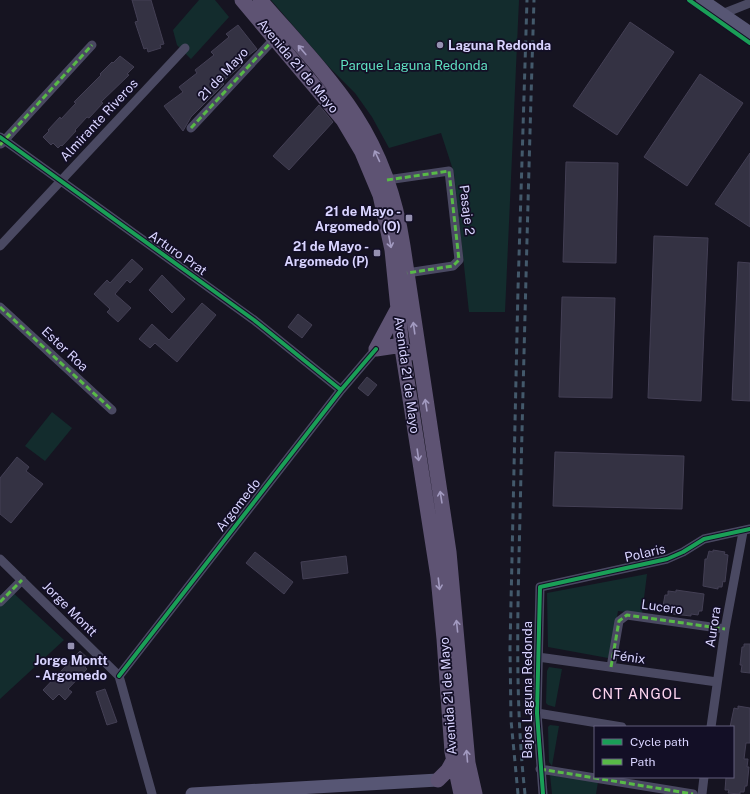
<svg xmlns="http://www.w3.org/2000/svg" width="750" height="794" font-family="'Public Sans',sans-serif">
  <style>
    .green { fill: #132c2d }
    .building { fill: #343243; stroke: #433f54 }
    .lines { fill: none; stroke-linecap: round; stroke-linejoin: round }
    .street { stroke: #4a4962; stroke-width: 9 }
    .secondary { stroke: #575674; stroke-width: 13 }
    .primary { stroke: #5e5373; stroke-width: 15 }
    .rail { stroke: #43596b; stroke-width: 3; stroke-dasharray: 6 5; stroke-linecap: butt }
    .quiet { stroke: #58b947; stroke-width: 3; stroke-dasharray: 6 3; stroke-linecap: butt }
    .cycleway-casing { stroke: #130f26; stroke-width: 6 }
    .cycleway { stroke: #1a9f57; stroke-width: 4 }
    .oneway { stroke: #a29ac0 }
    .poi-dot { fill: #9591b1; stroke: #130f26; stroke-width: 1.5 }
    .labels { text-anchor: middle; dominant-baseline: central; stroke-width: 3.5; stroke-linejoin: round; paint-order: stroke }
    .poi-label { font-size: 13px; font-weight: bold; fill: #d9d4ff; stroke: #130f26; text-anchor: end }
    .park-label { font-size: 13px; fill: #5fe0c0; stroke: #130f26 }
    .street-label { font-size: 13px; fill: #d9d4ff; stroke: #130f26 }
    .neighbourhood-label { font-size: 14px; letter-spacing: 1px; fill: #ffd6f0; stroke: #130f26 }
  </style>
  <rect width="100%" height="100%" fill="#161421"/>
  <path class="green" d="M 199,0 L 215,0 L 229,17 L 191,59 L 177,45 L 173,30 Z
    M 271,0 L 519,0 L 505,312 L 469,312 L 454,173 L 441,133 L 389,148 L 372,117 L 355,93 L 330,68 Z
    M 52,412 L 72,428 L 45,461 L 25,446 Z
    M 647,574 L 642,614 L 618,611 L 610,656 L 608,658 L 548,647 L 547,593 Z
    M 9,589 L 64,640 L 0,699 L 0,595 Z
    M 549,667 L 562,669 L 555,707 L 548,705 L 546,703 L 547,671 Z
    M 550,725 L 559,726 L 552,766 L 549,762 L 548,727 Z
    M 550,775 L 598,782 L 596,794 L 552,794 Z"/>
  <path class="building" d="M 132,0 L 151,0 L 164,44 L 160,45 L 161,48 L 148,52 L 147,48 L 144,49 L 135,22 L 138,21 Z
    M 630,22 L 674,52 L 617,135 L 573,106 Z
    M 238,25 L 257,49 L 239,63 L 241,66 L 222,82 L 224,84 L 191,117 L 183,131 L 164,106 L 183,92 L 179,87 L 197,73 L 195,70 L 214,55 L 211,52 L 229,37 L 226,34 Z
    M 120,56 L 134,67 L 127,74 L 129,75 L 101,102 L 103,103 L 89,118 L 87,117 L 75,130 L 76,131 L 62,146 L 61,145 L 58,148 L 53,143 L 51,145 L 43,137 L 49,131 L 48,130 L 60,117 L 61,119 L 76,103 L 74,102 L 101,75 L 100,74 L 112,62 L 113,63 Z
    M 700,74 L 743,103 L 687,186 L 644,157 Z
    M 319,105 L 333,122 L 289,170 L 273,156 Z
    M 750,153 L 750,227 L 715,204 Z
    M 566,162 L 618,163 L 616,263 L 563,262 Z
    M 654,236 L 708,238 L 701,401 L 648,398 Z
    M 132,259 L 143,269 L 130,283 L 127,280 L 115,294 L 131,308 L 118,322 L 107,312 L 110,309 L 94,294 L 107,280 L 110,283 Z
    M 738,262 L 750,263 L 750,401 L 732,400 Z
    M 162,275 L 185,299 L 172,313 L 149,290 Z
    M 562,297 L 615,298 L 612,398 L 559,397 Z
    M 202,303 L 216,315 L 177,362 L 155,343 L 150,348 L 139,339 L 152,324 L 169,340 Z
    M 298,314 L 312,325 L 302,338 L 288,327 Z
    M 367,377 L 377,385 L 368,396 L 358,388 Z
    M 555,452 L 684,456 L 682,509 L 553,506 Z
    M 17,457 L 29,467 L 26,471 L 43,484 L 11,523 L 0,514 L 0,478 Z
    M 713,550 L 725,552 L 724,554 L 728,555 L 725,582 L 723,581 L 722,587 L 718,587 L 718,589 L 703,586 L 705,559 L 707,559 L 709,551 L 713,552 Z
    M 255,552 L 293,582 L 284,594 L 246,563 Z
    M 346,556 L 348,573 L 303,579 L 301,562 Z
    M 676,590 L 704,594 L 702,611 L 699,611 L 698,615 L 691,614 L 691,616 L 673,614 L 673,612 L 665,610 L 666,607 L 663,606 L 665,595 L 668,595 L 668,591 L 676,592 Z
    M 744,644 L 750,644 L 750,673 L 741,672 L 742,665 L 740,665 L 742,647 L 744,647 Z
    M 80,651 L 91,661 L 85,667 L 87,669 L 68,689 L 72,692 L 65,700 L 59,694 L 53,700 L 43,690 Z
    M 105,689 L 117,722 L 107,725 L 96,692 Z
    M 738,706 L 750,708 L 750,743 L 746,743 L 744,759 L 748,759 L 747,767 L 749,767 L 747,786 L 745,786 L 744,792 L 740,792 L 740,794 L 728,793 L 729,790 L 725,790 L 726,777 L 733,777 L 733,727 L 730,727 L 734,708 L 738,709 Z"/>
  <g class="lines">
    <path class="street" d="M 722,14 L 750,3
      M 191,128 L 275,38
      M 0,137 L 254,320 L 341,390
      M 1,144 L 92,45
      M 387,180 L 449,171 L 459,260 L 453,266 L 407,273
      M 0,246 L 185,48
      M 0,307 L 112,410
      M 0,559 L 119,676 L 152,794
      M 0,602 L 22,580
      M 538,657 L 717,682
      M 611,667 L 619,621 L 627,615 L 725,629
      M 119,676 L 341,390 L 376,349
      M 537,713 L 622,727
      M 711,727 L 725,629 L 743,532
      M 540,769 L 693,794
      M 543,794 L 537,713 L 540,587 L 667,559 L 683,552 L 704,539 L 750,529
      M 702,794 L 704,777"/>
    <path class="secondary" d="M 702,0 L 750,33
      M 192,794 L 438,780"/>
    <path class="primary" d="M 242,0 L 343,120 L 362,152 L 380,195 L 392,250 L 402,348 L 438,577 L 444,639 L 452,752 L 461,794
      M 260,0 C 292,37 328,74 355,115 C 381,155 396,199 403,246 L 449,552 L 468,763 L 475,794
      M 376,349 L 396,346 L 411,353
      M 376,349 L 398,308
      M 438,780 L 448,770 L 453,761"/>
    <path class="rail" d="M 518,794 L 511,720 L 510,648 L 518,289 L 527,0
      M 525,794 C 513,687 519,579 521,471 C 525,314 529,157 534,0"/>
    <path class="quiet" d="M 191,128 L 275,38
      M 0,145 L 92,45
      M 387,180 L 449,171 L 459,260 L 453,266 L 407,273
      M 0,307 L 112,410
      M 0,602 L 22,580
      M 611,667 L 619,621 L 627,615 L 725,629
      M 540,769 L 693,794"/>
    <g class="cycleway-casing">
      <path id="cycleway" d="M 689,0 L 750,43
        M 0,137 L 254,320 L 341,390
        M 119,676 L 341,390 L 376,349
        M 543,794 L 537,713 L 540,587 L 667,559 L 683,552 L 704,539 L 750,529"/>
    </g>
    <use href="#cycleway" class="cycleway"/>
  </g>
  <defs><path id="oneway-shaft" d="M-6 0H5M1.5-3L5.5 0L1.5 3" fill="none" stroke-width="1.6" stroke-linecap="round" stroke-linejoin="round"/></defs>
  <g class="oneway">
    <use href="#oneway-shaft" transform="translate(302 50) rotate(-130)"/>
    <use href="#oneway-shaft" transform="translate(377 156) rotate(-115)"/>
    <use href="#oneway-shaft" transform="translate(390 242) rotate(79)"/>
    <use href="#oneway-shaft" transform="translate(414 328) rotate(-98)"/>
    <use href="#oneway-shaft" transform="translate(426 405) rotate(-99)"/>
    <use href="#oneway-shaft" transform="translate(418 455) rotate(82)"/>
    <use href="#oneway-shaft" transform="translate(441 497) rotate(-99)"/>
    <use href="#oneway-shaft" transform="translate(439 584) rotate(83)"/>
    <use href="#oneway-shaft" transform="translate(457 626) rotate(-96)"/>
    <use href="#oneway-shaft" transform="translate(467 756) rotate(-95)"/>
  </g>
  <g class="poi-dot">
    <circle cx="440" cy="45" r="4"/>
    <rect x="405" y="214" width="8" height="8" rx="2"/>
    <rect x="373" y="249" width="8" height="8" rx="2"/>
    <rect x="67" y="642" width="8" height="8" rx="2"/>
  </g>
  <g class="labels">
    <g class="poi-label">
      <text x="448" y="45" text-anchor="start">Laguna Redonda</text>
      <text x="401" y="211">21 de Mayo -<tspan x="401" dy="15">Argomedo (O)</tspan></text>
      <text x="369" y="246">21 de Mayo -<tspan x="369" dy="15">Argomedo (P)</tspan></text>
      <text x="71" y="660" text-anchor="middle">Jorge Montt<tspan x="71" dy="15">- Argomedo</tspan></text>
    </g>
    <g class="park-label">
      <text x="414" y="65">Parque Laguna Redonda</text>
    </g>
    <g class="street-label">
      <text transform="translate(298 66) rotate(50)">Avenida 21 de Mayo</text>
      <text transform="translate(223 74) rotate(-47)">21 de Mayo</text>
      <text transform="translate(99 120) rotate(-47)">Almirante Riveros</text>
      <text transform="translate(467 210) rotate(83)">Pasaje 2</text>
      <text transform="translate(178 253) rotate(35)">Arturo Prat</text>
      <text transform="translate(65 349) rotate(43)">Ester Roa</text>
      <text transform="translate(407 375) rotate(82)">Avenida 21 de Mayo</text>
      <text transform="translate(238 505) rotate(-52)">Argomedo</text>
      <text transform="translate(645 553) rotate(-13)">Polaris</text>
      <text transform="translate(662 607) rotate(8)">Lucero</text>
      <text transform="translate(70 609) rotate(45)">Jorge Montt</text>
      <text transform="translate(713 627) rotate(-81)">Aurora</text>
      <text transform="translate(629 657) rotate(8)">Fénix</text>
      <text transform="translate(527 690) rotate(-90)">Bajos Laguna Redonda</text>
      <text transform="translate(448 696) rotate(-94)">Avenida 21 de Mayo</text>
    </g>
    <g class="neighbourhood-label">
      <text x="637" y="694">CNT ANGOL</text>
    </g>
  </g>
  <rect x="594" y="726" width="140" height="52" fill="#130f26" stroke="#625e7d"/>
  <rect x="602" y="739" width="20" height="6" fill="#1a9f57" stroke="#625e7d"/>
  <text x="630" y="746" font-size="12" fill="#d9d4ff">Cycle path</text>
  <rect x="602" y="759" width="20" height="6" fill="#58b947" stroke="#625e7d"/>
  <text x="630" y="766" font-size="12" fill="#d9d4ff">Path</text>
</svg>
